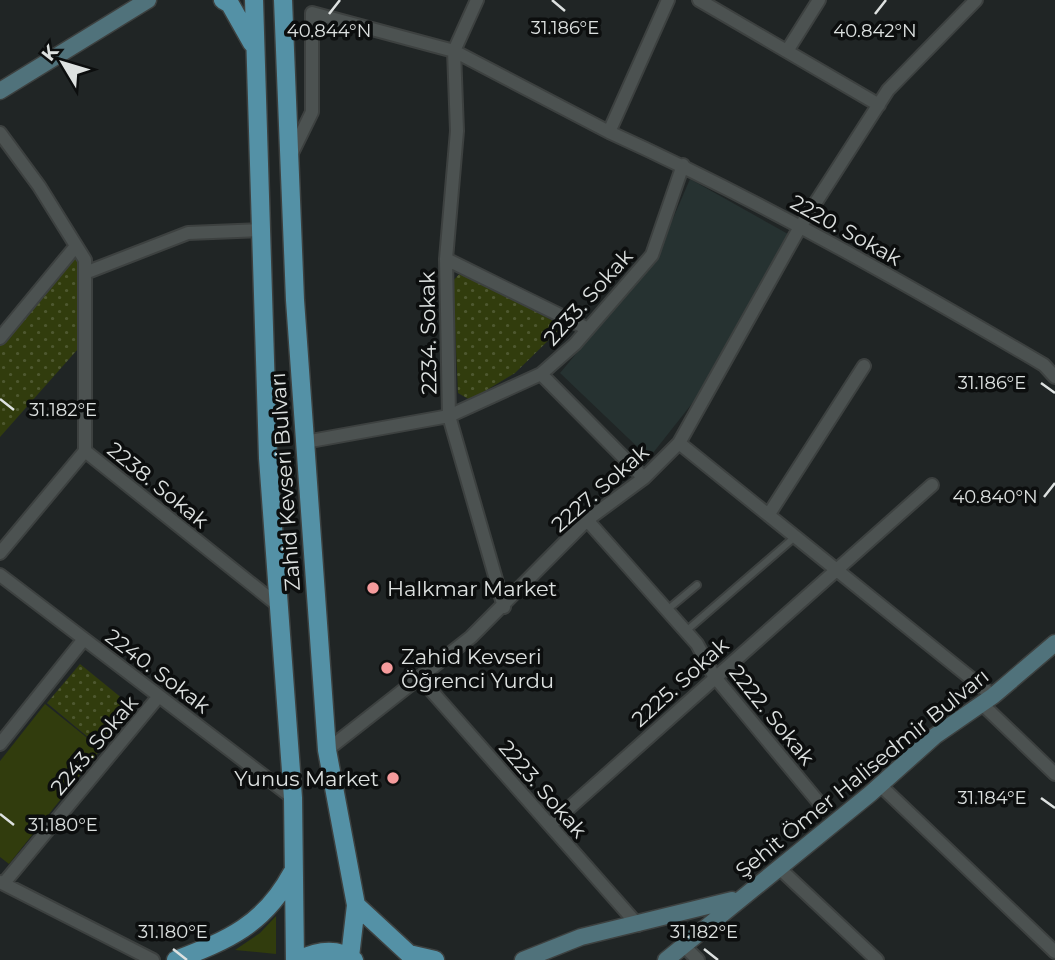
<svg xmlns="http://www.w3.org/2000/svg" width="1055" height="960" font-family="Montserrat,sans-serif">
  <style>
    .built { fill: #263231 }
    .grass { fill: #313c0d }
    .park { fill: url(#park-dots) }
    .lines { fill: none; stroke-linecap: round; stroke-linejoin: round }
    .lane-casing { stroke: #3d4140; stroke-width: 10 }
    .street-casing { stroke: #3d4140; stroke-width: 16 }
    .secondary-casing { stroke: #3d4140; stroke-width: 19 }
    .primary-casing { stroke: #3d4140; stroke-width: 21 }
    .lane { stroke: #4c5251; stroke-width: 6 }
    .street { stroke: #4c5251; stroke-width: 12 }
    .secondary { stroke: #50727b; stroke-width: 16 }
    .primary { stroke: #5491a6; stroke-width: 18 }
    .ticks { fill: none; stroke: #dde1e0; stroke-width: 2.5 }
    .poi-dot { fill: #f59b9c; stroke: #0c0e0e; stroke-width: 2.5 }
    .labels { text-anchor: middle; dominant-baseline: central; stroke-width: 7; stroke-linejoin: round; paint-order: stroke }
    .street-label { font-size: 21px; fill: #dde1e0; stroke: #0c0e0e }
    .poi-label { font-size: 21px; fill: #dde1e0; stroke: #0c0e0e; text-anchor: start }
    .ticks-label { font-size: 18px; text-anchor: middle; fill: #dde1e0; stroke: #0c0e0e; stroke-width: 7; stroke-linejoin: round; paint-order: stroke }
  </style>
  <defs>
    <pattern id="park-dots" width="8" height="8" patternUnits="userSpaceOnUse" patternTransform="scale(1.75)"><rect width="8" height="8" fill="#313c0d"/><path d="M2 2h.1M6 6h.1" fill="none" stroke="#4e5830" stroke-width="1.8" stroke-linecap="round"/></pattern>
  </defs>
  <rect width="100%" height="100%" fill="#202525"/>
  <path class="built" d="M 690,179 L 788,234 L 694,401 L 649,458 L 560,373 L 656,258 Z"/>
  <path class="grass" d="M 45,704 L 101,749 L 9,864 L 0,857 L 0,761 Z
    M 276,916 L 276,954 L 235,950 L 260,933 Z"/>
  <path class="park" d="M 76,246 L 85,260 L 85,341 L 0,437 L 0,338 Z
    M 461,272 L 555,322 L 558,331 L 515,373 L 470,400 L 458,393 L 453,281 Z
    M 80,664 L 134,708 L 101,748 L 47,703 Z"/>
  <g class="lines">
    <g class="lane-casing">
      <path id="lane" d="M 667,610 L 697,585
        M 686,631 L 796,536"/>
    </g>
    <g class="street-casing">
      <path id="street" d="M 477,0 L 454,51 L 457,131 L 446,259 L 449,416 L 504,607
        M 699,0 L 879,105
        M 787,51 L 819,0
        M 609,132 C 759,200 903,282 1044,365 L 1055,377
        M 0,133 L 39,186 L 85,260 L 85,451 L 279,606
        M 290,157 L 312,112 L 312,13 L 454,51 L 609,132 L 668,0
        M 446,259 L 588,329
        M 85,273 L 188,233 L 261,230
        M 0,338 L 76,246
        M 541,374 L 644,478
        M 305,442 L 449,416 L 541,374 L 575,344 L 652,255 L 683,165
        M 679,443 L 993,696
        M 769,514 L 864,366
        M 587,520 L 697,644 L 714,676 L 821,805
        M 0,553 L 85,451
        M 0,575 L 293,798
        M 420,678 L 638,925
        M 982,704 L 1055,774
        M 0,744 L 84,639
        M 327,750 L 471,637 L 587,520 L 644,478 L 679,443 L 800,227 L 888,90 L 976,0
        M 880,785 L 1055,952
        M 550,825 L 932,485
        M 778,867 L 877,960
        M 0,882 L 153,960
        M 4,883 L 159,696
        M 683,945 L 698,960"/>
    </g>
    <g class="secondary-casing">
      <path id="secondary" d="M 0,91 L 148,0
        M 523,960 L 581,937 L 732,900
        M 666,960 L 870,794 L 935,736 L 993,696 L 1055,643"/>
    </g>
    <g class="primary-casing">
      <path id="primary" d="M 223,0 L 230,4 L 252,43
        M 254,0 L 268,458 L 293,798 L 295,960
        M 283,0 L 295,300 L 327,750 L 356,905 L 350,957
        M 356,905 L 409,954 L 435,960
        M 176,960 C 228,940 264,925 292,873
        M 299,960 C 317,951 337,948 354,960"/>
    </g>
    <use href="#lane" class="lane"/>
    <use href="#street" class="street"/>
    <use href="#secondary" class="secondary"/>
    <use href="#primary" class="primary"/>
  </g>
  <path class="ticks" d="M 552,0 L 565,11M 329,14 L 340,0M 875,14 L 886,0M 1041,383 L 1055,393M 0,399 L 14,410M 1044,497 L 1055,483M 1041,798 L 1055,808M 0,814 L 14,825M 173,949 L 187,960M 704,949 L 718,960"/>
  <g class="poi-dot">
    <circle cx="373" cy="588" r="7"/>
    <circle cx="387" cy="668" r="7"/>
    <circle cx="393" cy="778" r="7"/>
  </g>
  <g class="labels">
    <g class="street-label">
      <text transform="translate(846 230) rotate(29)">2220. Sokak</text>
      <text transform="translate(588 297) rotate(-48)">2233. Sokak</text>
      <text transform="translate(428 333) rotate(-91)">2234. Sokak</text>
      <text transform="translate(285 482) rotate(-94)">Zahid Kevseri Bulvarı</text>
      <text transform="translate(158 485) rotate(39)">2238. Sokak</text>
      <text transform="translate(600 488) rotate(-41)">2227. Sokak</text>
      <text transform="translate(158 671) rotate(37)">2240. Sokak</text>
      <text transform="translate(680 682) rotate(-42)">2225. Sokak</text>
      <text transform="translate(772 715) rotate(51)">2222. Sokak</text>
      <text transform="translate(94 745) rotate(-50)">2243. Sokak</text>
      <text transform="translate(862 773) rotate(-39)">Şehit Ömer Halisedmir Bulvarı</text>
      <text transform="translate(543 789) rotate(49)">2223. Sokak</text>
    </g>
    <g class="poi-label">
      <text x="387" y="588">Halkmar Market</text>
      <text x="401" y="656">Zahid Kevseri<tspan x="401" dy="24">Öğrenci Yurdu</tspan></text>
      <text x="379" y="778" text-anchor="end">Yunus Market</text>
    </g>
  </g>
  <g class="ticks-label">
    <text x="565" y="34">31.186°E</text>
    <text x="329" y="37">40.844°N</text>
    <text x="875" y="37">40.842°N</text>
    <text x="992" y="389">31.186°E</text>
    <text x="63" y="416">31.182°E</text>
    <text x="995" y="503">40.840°N</text>
    <text x="992" y="804">31.184°E</text>
    <text x="63" y="831">31.180°E</text>
    <text x="173" y="938">31.180°E</text>
    <text x="704" y="938">31.182°E</text>
  </g>
  <g transform="translate(63 63) rotate(308)" stroke="#0c0e0e" stroke-width="5" paint-order="stroke">
  <path d="M0-5L12 26L0 18L-12 26Z" fill="#dde1e0"/>
  <text y="-10" font-size="19" font-weight="bold" text-anchor="middle" fill="#dde1e0">K</text>
  </g>
</svg>
